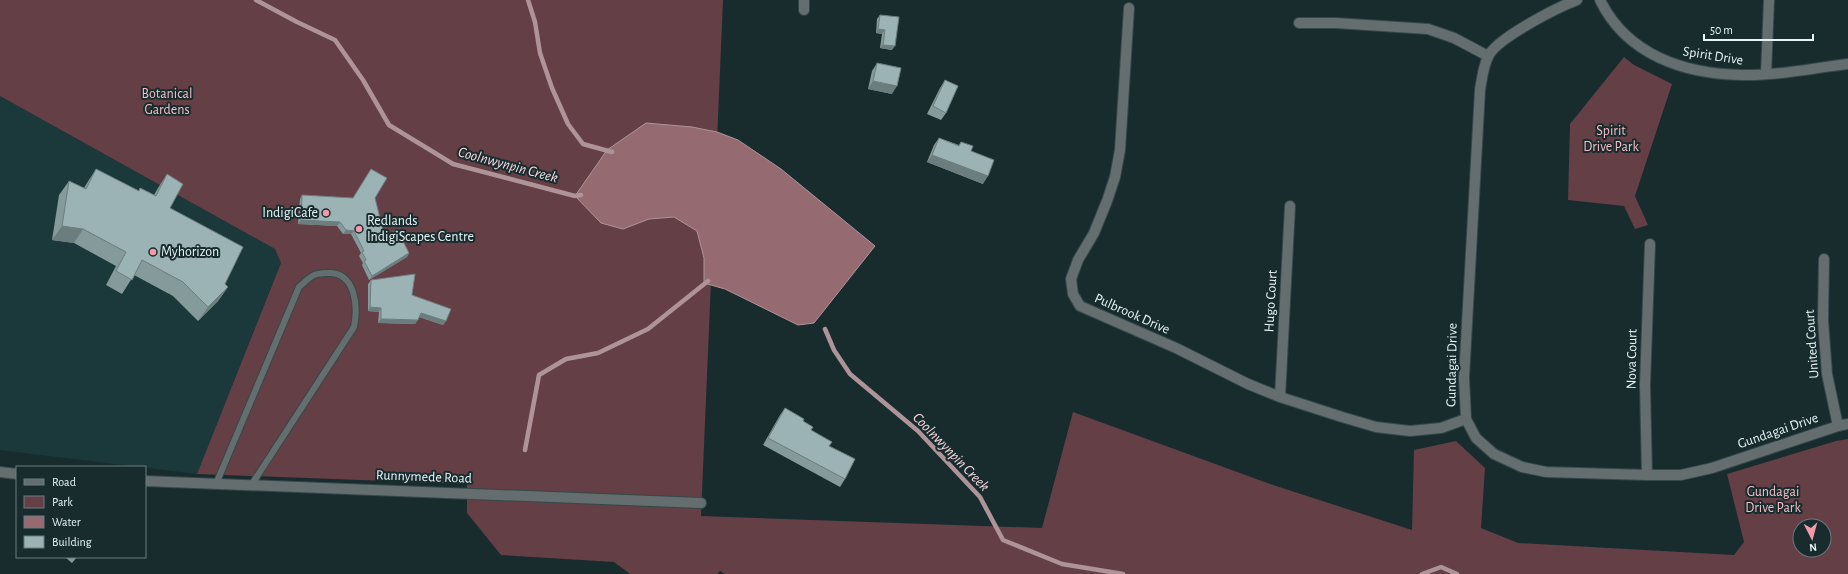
<svg xmlns="http://www.w3.org/2000/svg" width="1848" height="574" font-family="'Alegreya Sans',sans-serif">
  <style>
    .built { fill: #1b393b }
    .green { fill: #643f46; fill-rule: evenodd }
    .water { fill: #956b71; stroke: #ae9499 }
    .lines { fill: none; stroke-linecap: round; stroke-linejoin: round }
    .stream { stroke: #ae9499; stroke-width: 4.5 }
    .lane-casing { stroke: #35484a; stroke-width: 8 }
    .street-casing { stroke: #35484a; stroke-width: 12 }
    .lane { stroke: #646e6f; stroke-width: 6 }
    .street { stroke: #646e6f; stroke-width: 10 }
    .wall { fill: #859a9b }
    .shaded-wall { fill: #6c7d7e }
    .building { fill: #9bb3b4; stroke: #6c7d7e }
    .poi-dot { fill: #f39aaa; stroke: #182c2e; stroke-width: 1.5 }
    .labels { text-anchor: middle; dominant-baseline: central; stroke-width: 4; stroke-linejoin: round; paint-order: stroke }
    .street-label { font-size: 14px; fill: #e8f4f5; stroke: #182c2e }
    .park-label { font-size: 14px; fill: #f8bec7; stroke: #182c2e }
    .poi-label { font-size: 14px; fill: #e8f4f5; stroke: #182c2e; text-anchor: start }
    .water-label { font-size: 15px; font-style: italic; fill: #f8dade; stroke: #182c2e }
  </style>
  <rect width="100%" height="100%" fill="#182c2e"/>
  <path class="built" d="M 0,96 L 275,249 L 281,263 L 197,474 L 0,450 Z"/>
  <path class="green" d="M 0,0 L 723,0 L 701,516 L 1042,528 L 1073,412 L 1273,485 L 1412,530 L 1414,450 L 1456,441 L 1485,468 L 1481,528 L 1518,543 L 1734,555 L 1744,542 L 1727,474 L 1836,441 L 1848,439 L 1848,574 L 725,574 L 720,571 L 717,574 L 630,574 L 614,562 L 501,555 L 467,513 L 467,484 L 197,474 L 281,263 L 275,249 L 0,96 ZM 1800,526 L 1824,526 L 1824,550 L 1800,550 Z
    M 1624,57 L 1634,65 L 1672,84 L 1635,196 L 1648,225 L 1635,229 L 1624,206 L 1568,200 L 1570,124 Z"/>
  <path class="water" d="M 646,123 L 692,127 L 717,132 L 738,140 L 781,169 L 875,246 L 814,323 L 798,325 L 725,289 L 704,283 L 704,258 L 697,231 L 674,217 L 649,219 L 623,229 L 601,223 L 575,196 L 607,150 Z"/>
  <g class="lines">
    <path class="stream" d="M 256,0 L 297,22 L 335,40 L 363,80 L 389,125 L 453,164 L 575,196 L 581,195
      M 528,0 L 535,22 L 540,53 L 552,88 L 568,124 L 583,144 L 612,152
      M 825,329 L 834,350 L 850,374 L 918,431 L 980,497 L 1003,540 L 1062,564 L 1123,574
      M 525,450 L 539,375 L 566,359 L 598,353 L 648,329 L 708,281
      M 1422,574 L 1441,567 L 1457,574"/>
    <g class="lane-casing">
      <path id="lane" d="M 216,484 L 299,287 C 303,284 306,280 311,277 C 315,273 323,273 329,273 C 356,273 358,307 354,327 L 252,484"/>
    </g>
    <g class="street-casing">
      <path id="street" d="M 1577,0 C 1558,7 1495,39 1488,57 C 1483,67 1482,79 1480,90 L 1464,378 L 1466,419 L 1476,438 L 1494,454 L 1522,467 L 1546,472 L 1647,475 L 1681,475 L 1712,468 L 1838,426 L 1848,424
        M 1600,0 C 1627,55 1684,74 1742,75 C 1777,76 1813,68 1848,64
        M 1129,8 L 1120,150 L 1115,177 L 1107,201 L 1094,233 L 1078,260 L 1071,279 L 1073,294 L 1080,306 L 1176,348 L 1248,384 L 1280,397 L 1342,417 L 1376,427 L 1410,431 L 1441,428 L 1466,419
        M 804,10 L 804,0
        M 1299,23 L 1336,23 L 1428,29 L 1454,38 L 1488,56
        M 1766,74 L 1769,0
        M 1824,259 L 1823,320 L 1827,374 L 1838,426
        M 1280,397 L 1290,206
        M 0,472 L 17,474
        M 1647,475 L 1645,385 L 1650,244
        M 145,481 L 701,503"/>
    </g>
    <use href="#lane" class="lane"/>
    <use href="#street" class="street"/>
  </g>
  <path class="wall" d="M 880,15 L 892,50 L 880,48 L 882,34 L 876,33 L 877,19 Z
    M 877,63 L 892,94 L 868,89 L 872,71 Z
    M 945,80 L 946,113 L 941,120 L 927,114 L 940,88 Z
    M 939,138 L 959,145 L 961,142 L 971,151 L 983,184 L 927,162 L 934,145 Z
    M 96,169 L 139,191 L 140,188 L 154,195 L 158,188 L 167,174 L 170,208 L 225,284 L 228,287 L 218,301 L 198,321 L 173,296 L 134,275 L 122,294 L 106,285 L 116,266 L 74,243 L 52,240 L 59,195 L 69,181 L 84,188 L 87,183 Z
    M 371,169 L 375,198 L 385,238 L 409,253 L 407,257 L 369,280 L 362,265 L 363,263 L 359,256 L 361,253 L 351,234 L 343,234 L 337,226 L 298,224 L 300,199 L 302,195 L 353,198 Z
    M 371,280 L 412,295 L 446,321 L 443,325 L 419,317 L 415,324 L 378,323 L 379,312 L 368,311 L 368,284 Z
    M 785,408 L 803,421 L 811,430 L 829,446 L 845,479 L 840,487 L 763,445 L 780,415 Z
    M 65,557 L 77,557 L 72,563 Z"/>
  <path class="shaded-wall" d="M 878,29 L 885,30 L 882,34 L 876,33 Z
    M 883,45 L 895,46 L 892,50 L 880,48 Z
    M 873,81 L 897,86 L 892,94 L 868,89 Z
    M 932,155 L 988,176 L 983,184 L 927,162 Z
    M 301,220 L 340,222 L 337,226 L 298,224 Z
    M 62,226 L 83,229 L 74,243 L 52,240 Z
    M 346,230 L 354,231 L 351,234 L 343,234 Z
    M 409,253 L 407,257 L 369,280 L 372,276 Z
    M 228,287 L 218,301 L 198,321 L 208,307 Z
    M 370,307 L 381,308 L 379,312 L 368,311 Z
    M 421,313 L 446,321 L 443,325 L 419,317 Z
    M 381,319 L 418,320 L 415,324 L 378,323 Z"/>
  <path class="building" d="M 880,15 L 899,17 L 895,46 L 883,45 L 885,30 L 878,29 Z
    M 877,63 L 901,68 L 897,86 L 873,81 Z
    M 945,80 L 958,86 L 946,113 L 933,106 Z
    M 939,138 L 959,146 L 961,142 L 973,146 L 971,151 L 994,160 L 988,176 L 932,155 Z
    M 96,169 L 139,191 L 140,188 L 156,196 L 167,174 L 183,184 L 170,208 L 243,247 L 225,284 L 228,287 L 208,307 L 183,282 L 142,260 L 132,280 L 116,271 L 126,252 L 83,229 L 62,226 L 69,181 L 86,189 Z
    M 371,169 L 387,178 L 375,198 L 385,238 L 397,229 L 409,253 L 372,276 L 364,261 L 366,260 L 362,252 L 364,251 L 354,231 L 346,230 L 340,222 L 301,220 L 302,195 L 353,198 Z
    M 415,274 L 412,295 L 451,309 L 446,321 L 421,313 L 418,320 L 381,319 L 381,308 L 370,307 L 371,280 Z
    M 785,408 L 804,419 L 803,421 L 813,427 L 811,430 L 832,442 L 829,446 L 855,459 L 845,479 L 768,438 Z"/>
  <g class="poi-dot">
    <circle cx="326" cy="213" r="4"/>
    <circle cx="359" cy="229" r="4"/>
    <circle cx="153" cy="252" r="4"/>
  </g>
  <g class="labels">
    <g class="street-label">
      <text transform="translate(1713 56) rotate(9)">Spirit Drive</text>
      <text transform="translate(1271 301) rotate(-87)">Hugo Court</text>
      <text transform="translate(1132 314) rotate(24)">Pulbrook Drive</text>
      <text transform="translate(1812 344) rotate(-94)">United Court</text>
      <text transform="translate(1632 359) rotate(-89)">Nova Court</text>
      <text transform="translate(1452 365) rotate(-89)">Gundagai Drive</text>
      <text transform="translate(1778 431) rotate(-19)">Gundagai Drive</text>
      <text transform="translate(424 477) rotate(2)">Runnymede Road</text>
    </g>
    <g class="park-label">
      <text x="167" y="94">Botanical<tspan x="167" dy="16">Gardens</tspan></text>
      <text x="1611" y="131">Spirit<tspan x="1611" dy="16">Drive Park</tspan></text>
      <text x="1773" y="492">Gundagai<tspan x="1773" dy="16">Drive Park</tspan></text>
    </g>
    <g class="poi-label">
      <text x="318" y="213" text-anchor="end">IndigiCafe</text>
      <text x="367" y="221">Redlands<tspan x="367" dy="16">IndigiScapes Centre</tspan></text>
      <text x="161" y="252">Myhorizon</text>
    </g>
    <g class="water-label">
      <text transform="translate(508 165) rotate(15)">Coolnwynpin Creek</text>
      <text transform="translate(951 452) rotate(46)">Coolnwynpin Creek</text>
    </g>
  </g>
  <rect x="16" y="466" width="130" height="92" fill="#182c2e" stroke="#6b7c7e"/>
  <rect x="24" y="479" width="20" height="6" fill="#646e6f" stroke="#6b7c7e"/>
  <text x="52" y="486" font-size="12" fill="#e8f4f5">Road</text>
  <rect x="24" y="496" width="20" height="12" fill="#643f46" stroke="#6b7c7e"/>
  <text x="52" y="506" font-size="12" fill="#e8f4f5">Park</text>
  <rect x="24" y="516" width="20" height="12" fill="#956b71" stroke="#6b7c7e"/>
  <text x="52" y="526" font-size="12" fill="#e8f4f5">Water</text>
  <rect x="24" y="536" width="20" height="12" fill="#9bb3b4" stroke="#6b7c7e"/>
  <text x="52" y="546" font-size="12" fill="#e8f4f5">Building</text>
  <g transform="translate(1812 538) rotate(174)"><circle r="19" fill="#182c2e" stroke="#6b7c7e"/>
  <path d="M0-3L7 15L0 10L-7 15Z" fill="#f39aaa"/>
  <text y="-6" font-size="11" font-weight="bold" text-anchor="middle" fill="#e8f4f5">N</text>
  </g>
  <path d="M1704 34v6h109v-6" fill="none" stroke="#e8f4f5" stroke-width="2"/>
  <text x="1710" y="34" font-size="12" fill="#e8f4f5" stroke="#182c2e" stroke-width="3" paint-order="stroke">50 m</text>
</svg>
